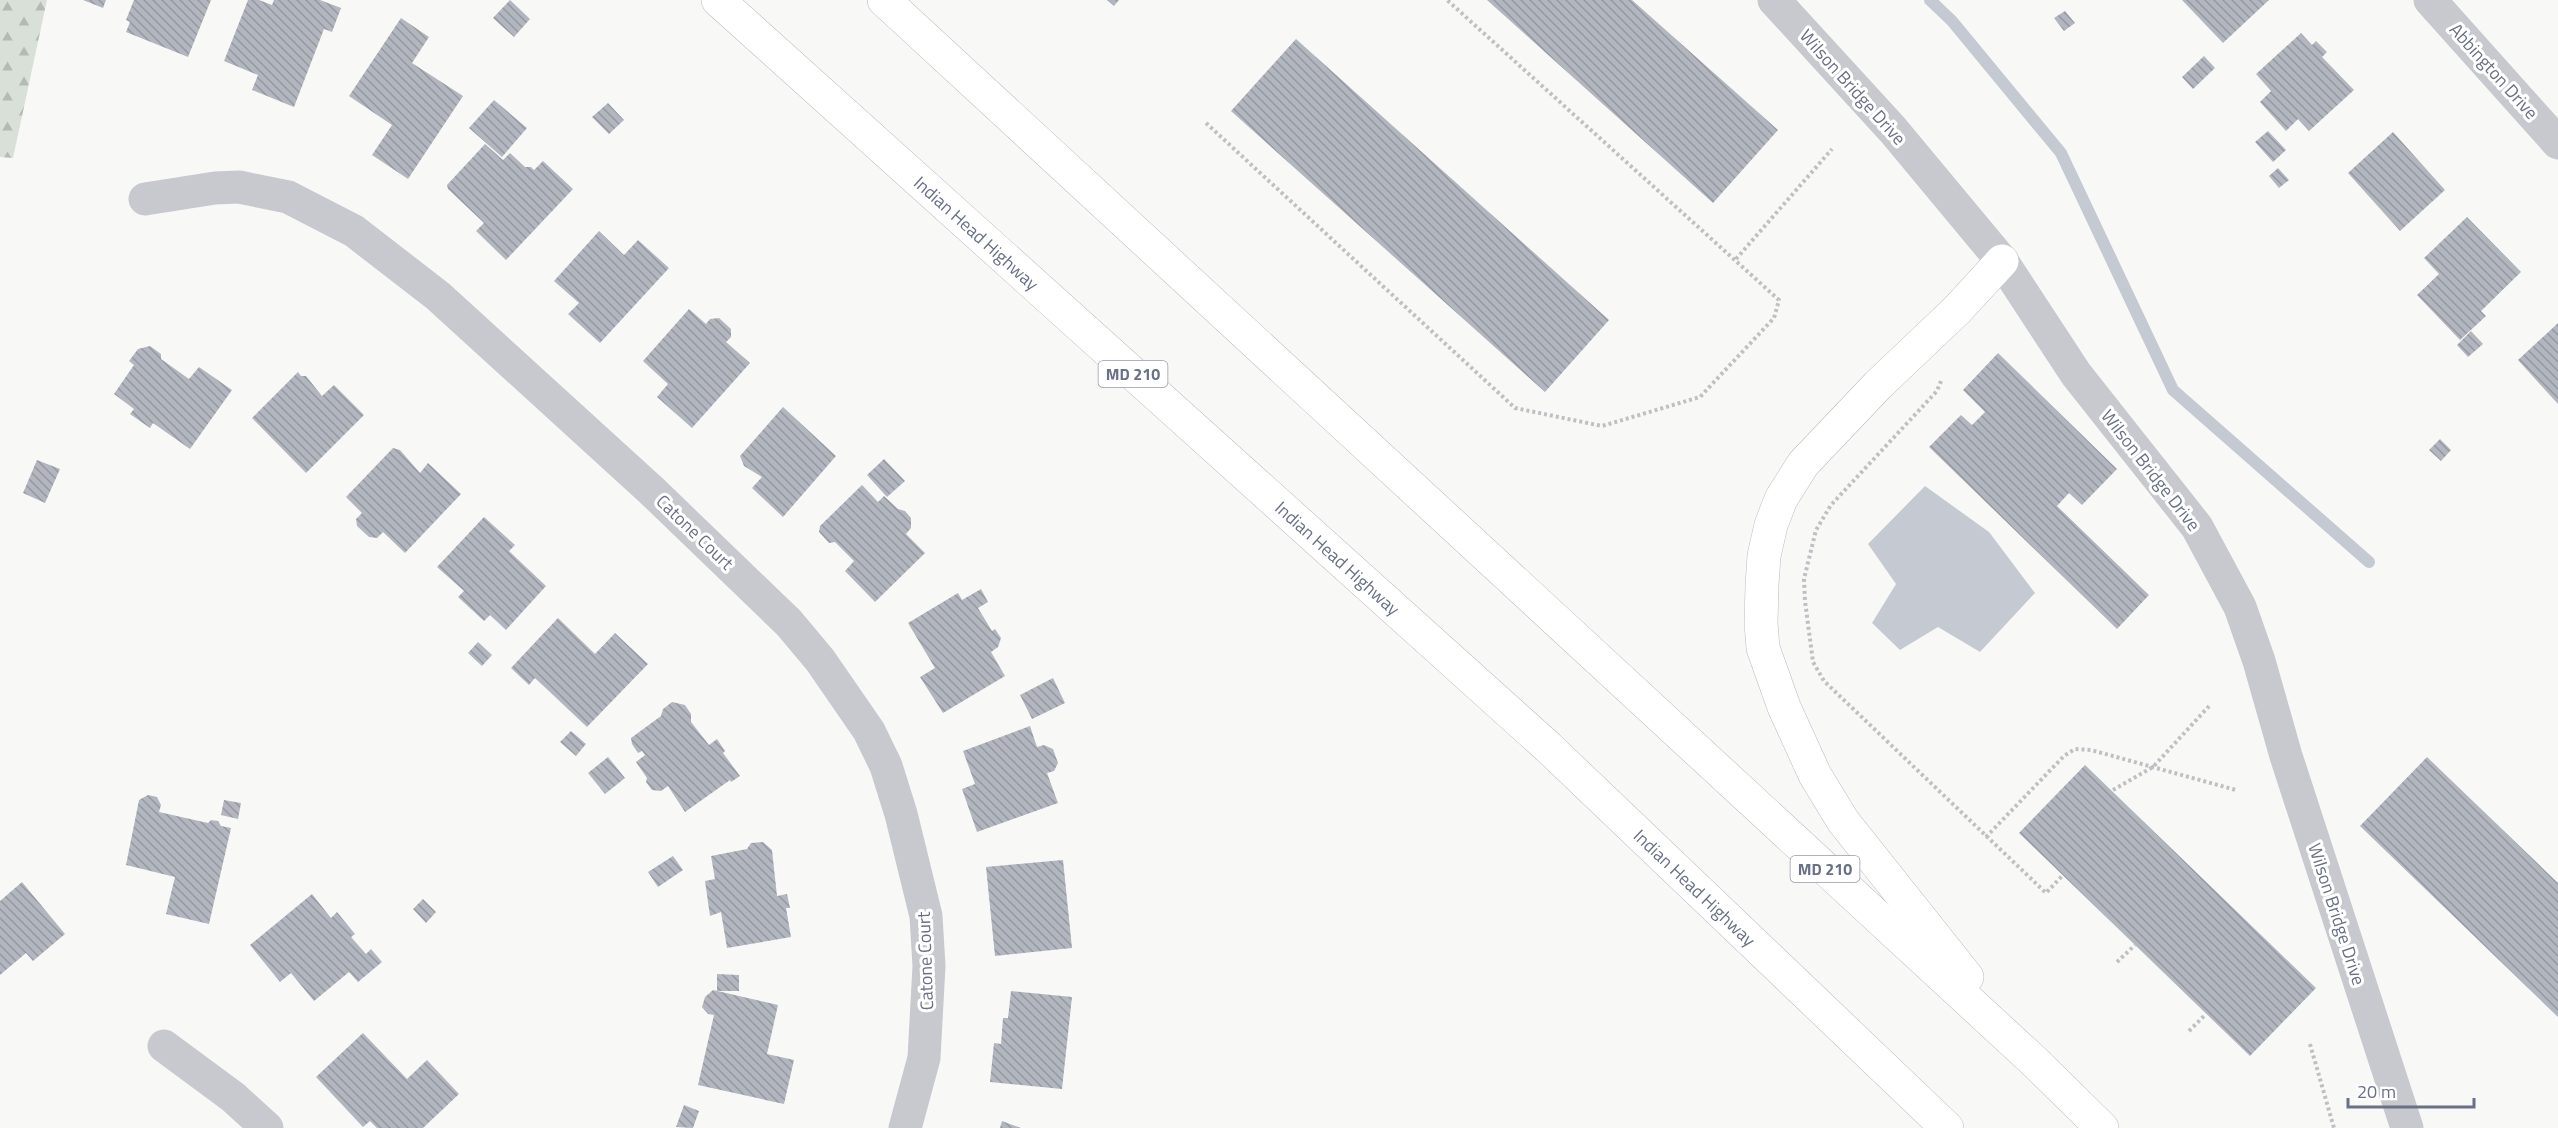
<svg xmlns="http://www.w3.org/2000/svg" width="2558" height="1128" font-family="'Titillium Web',sans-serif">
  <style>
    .forest { fill: url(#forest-firs) }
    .water { fill: #c5cad2 }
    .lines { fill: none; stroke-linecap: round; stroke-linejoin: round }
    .stream { stroke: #c5cad2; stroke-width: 12 }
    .building { fill: url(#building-back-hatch) }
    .highway-casing { stroke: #babbc0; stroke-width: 34 }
    .path { stroke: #bfc0c3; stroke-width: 4; stroke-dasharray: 3 3; stroke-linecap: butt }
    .minor { stroke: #c7c9ce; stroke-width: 33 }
    .highway { stroke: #fff; stroke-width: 33 }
    .labels { text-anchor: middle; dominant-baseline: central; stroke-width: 6; stroke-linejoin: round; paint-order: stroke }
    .shield { fill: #fff; stroke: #969bab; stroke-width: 1.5 }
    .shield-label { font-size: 16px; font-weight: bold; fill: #697087 }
    .street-label { font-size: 18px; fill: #697087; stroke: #fff }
  </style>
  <defs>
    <pattern id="forest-firs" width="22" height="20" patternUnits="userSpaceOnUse" patternTransform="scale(1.5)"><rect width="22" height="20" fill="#d9e0d8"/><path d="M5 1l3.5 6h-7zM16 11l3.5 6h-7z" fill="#b4bab5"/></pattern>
    <pattern id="building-back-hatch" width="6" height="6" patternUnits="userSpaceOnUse" patternTransform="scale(1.5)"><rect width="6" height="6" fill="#b2b6bf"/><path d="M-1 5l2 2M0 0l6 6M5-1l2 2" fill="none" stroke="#9598a1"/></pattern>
  </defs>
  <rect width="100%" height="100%" fill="#f8f9f7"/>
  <path class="forest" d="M 0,0 L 47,0 L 13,158 L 0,157 Z"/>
  <path class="water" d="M 1925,486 L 1989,532 L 2035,593 L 1980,652 L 1938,627 L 1900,650 L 1872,623 L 1896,584 L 1868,544 Z"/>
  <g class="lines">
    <path class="stream" d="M 1930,0 L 1952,21 L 2061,153 L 2173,390 L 2369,562"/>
  </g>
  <path class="building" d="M 83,0 L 106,0 L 103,8 Z
    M 134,0 L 211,0 L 188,57 L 126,32 L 130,22 L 126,20 Z
    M 248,0 L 259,0 L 272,5 L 274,0 L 320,0 L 341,8 L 332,32 L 324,29 L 294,107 L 252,90 L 258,75 L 224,61 Z
    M 510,0 L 530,19 L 514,37 L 493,18 Z
    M 1107,0 L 1119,0 L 1114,6 Z
    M 1487,0 L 1632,0 L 1778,130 L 1713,203 Z
    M 2182,0 L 2269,0 L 2223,43 Z
    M 2065,11 L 2075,23 L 2064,31 L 2054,18 Z
    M 401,18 L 429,37 L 412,63 L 463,96 L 408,179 L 372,155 L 392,125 L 349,96 Z
    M 2301,33 L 2312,45 L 2316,41 L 2327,52 L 2322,57 L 2354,90 L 2309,131 L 2298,119 L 2286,131 L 2260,102 L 2271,91 L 2256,74 Z
    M 1296,39 L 1609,320 L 1545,392 L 1231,111 Z
    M 2204,56 L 2215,68 L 2193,89 L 2182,77 Z
    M 494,100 L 527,128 L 502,157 L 469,128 Z
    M 608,103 L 624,120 L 609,134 L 592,117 Z
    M 2268,131 L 2286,150 L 2273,162 L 2255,142 Z
    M 2393,132 L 2445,190 L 2400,231 L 2348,173 Z
    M 485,144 L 503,160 L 510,153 L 525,167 L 531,167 L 534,170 L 543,161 L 573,189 L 506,260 L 476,231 L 484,223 L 448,189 L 447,185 Z
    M 2278,168 L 2289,180 L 2279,188 L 2269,176 Z
    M 2467,217 L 2521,272 L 2481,311 L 2486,316 L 2460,340 L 2417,295 L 2439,274 L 2424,258 Z
    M 599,231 L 624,255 L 638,240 L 669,268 L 600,343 L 568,314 L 579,303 L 554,281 Z
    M 689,309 L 706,324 L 710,319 L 719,318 L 731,329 L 731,337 L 726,342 L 750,363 L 692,428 L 657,397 L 668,384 L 643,361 Z
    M 2558,323 L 2558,404 L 2518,360 Z
    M 2471,331 L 2483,344 L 2468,357 L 2457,345 Z
    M 150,346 L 161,354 L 161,359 L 189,379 L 199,367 L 232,390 L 190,449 L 153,423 L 150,428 L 130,414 L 134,409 L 114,394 L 134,365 L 129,361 L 138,349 Z
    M 1998,353 L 2117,469 L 2082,505 L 2069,493 L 2057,506 L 2149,595 L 2117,629 L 1929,447 L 1961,415 L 1972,425 L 1985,412 L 1963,390 Z
    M 298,372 L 301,376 L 306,376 L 322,396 L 334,385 L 364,415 L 306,473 L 252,418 Z
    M 783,407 L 836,456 L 783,517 L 752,488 L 762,477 L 744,466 L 740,456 Z
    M 2440,439 L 2451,450 L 2441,461 L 2429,450 Z
    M 393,448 L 400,450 L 420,473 L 428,463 L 461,494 L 405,553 L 383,532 L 377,538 L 369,537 L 357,526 L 356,519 L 362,513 L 346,497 Z
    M 884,459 L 905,481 L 887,497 L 867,475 Z
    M 37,460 L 60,469 L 45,503 L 23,493 Z
    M 862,485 L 878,502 L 884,496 L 898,509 L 905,511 L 911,518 L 911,528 L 906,534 L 925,553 L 875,602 L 845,571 L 854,561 L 835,542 L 829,543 L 819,532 L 820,526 Z
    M 484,517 L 515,545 L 509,551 L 546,586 L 506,630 L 490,615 L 484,621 L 458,597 L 464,591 L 437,567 Z
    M 981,589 L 988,602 L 978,608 L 992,631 L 995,629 L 1001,638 L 998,647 L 991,652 L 1005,676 L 943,713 L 920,677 L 935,668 L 908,623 L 958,593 L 962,600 Z
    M 558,618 L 595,654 L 615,633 L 648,664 L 587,727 L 535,678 L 529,685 L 511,668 Z
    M 478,642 L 492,655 L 482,666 L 468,653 Z
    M 1053,678 L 1065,703 L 1032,719 L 1020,695 Z
    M 672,702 L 685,705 L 691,714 L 691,722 L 709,745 L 717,739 L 725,751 L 723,753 L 740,776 L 731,782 L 730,780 L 685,812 L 668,786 L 661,791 L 652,790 L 646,782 L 647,778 L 636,762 L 645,755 L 642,751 L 638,753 L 632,744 L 631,738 L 661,716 L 663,709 Z
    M 1030,726 L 1037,747 L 1044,745 L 1053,749 L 1058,763 L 1054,771 L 1047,773 L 1058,803 L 977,832 L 962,789 L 975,784 L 963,751 Z
    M 571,731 L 586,744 L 576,756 L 560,742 Z
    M 608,757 L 625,778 L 605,794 L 588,773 Z
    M 2427,757 L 2558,883 L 2558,1017 L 2360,826 Z
    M 2085,765 L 2316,988 L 2250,1056 L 2019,833 Z
    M 148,795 L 157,797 L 161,805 L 159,812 L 208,823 L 211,820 L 218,821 L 221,826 L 231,828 L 209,924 L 166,914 L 175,877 L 126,865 L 139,800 Z
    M 224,800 L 241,803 L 238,819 L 221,815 Z
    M 763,842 L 772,850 L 777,896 L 787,894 L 790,908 L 786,908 L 791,937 L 727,948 L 721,912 L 710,916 L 705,881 L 715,879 L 711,856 L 747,849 L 751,843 Z
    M 673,856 L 683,870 L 658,887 L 648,872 Z
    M 1063,860 L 1072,948 L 995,956 L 986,867 Z
    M 22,882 L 65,934 L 33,961 L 26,953 L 0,975 L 0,901 Z
    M 312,894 L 331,918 L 337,912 L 355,934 L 351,937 L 366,954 L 371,949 L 382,962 L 358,982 L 349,972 L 314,1001 L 291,973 L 280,982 L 250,945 Z
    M 423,899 L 436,912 L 426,923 L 413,909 Z
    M 717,974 L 739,975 L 739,991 L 717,991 Z
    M 713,990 L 778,1005 L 767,1054 L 794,1060 L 784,1104 L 698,1085 L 714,1015 L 708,1014 L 702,1007 L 705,997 Z
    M 1011,991 L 1072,997 L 1062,1089 L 990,1082 L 994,1043 L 1001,1044 L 1003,1018 L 1008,1018 Z
    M 363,1033 L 407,1079 L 427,1060 L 459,1094 L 423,1128 L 377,1128 L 370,1121 L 363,1127 L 316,1077 Z
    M 684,1105 L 699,1111 L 693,1128 L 676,1127 Z
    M 1002,1121 L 1021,1128 L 1000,1128 Z"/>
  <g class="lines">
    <g class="highway-casing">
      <g id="highway">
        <path id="s1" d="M 718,0 L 1548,747 L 1947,1128"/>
        <path d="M 884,0 L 2036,1063 L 2102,1128"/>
        <path d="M 1967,977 L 1843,821 L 1815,775 L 1784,707 L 1763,648 L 1761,623 L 1762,585 L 1764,556 L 1771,525 L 1781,499 L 1803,464 L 1878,385 L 1957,310 L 2002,261"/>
      </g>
    </g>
    <path class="path" d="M 1206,123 L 1515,408 L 1602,426 L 1700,397 L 1774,318 L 1779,300 L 1447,0
      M 1736,259 L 1832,149
      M 1941,381 L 1937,391 L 1831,505 L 1816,530 L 1804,579 L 1805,601 L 1813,662 L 1824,681 L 2046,893 L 2063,875
      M 2113,790 L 2153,767 L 2211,704
      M 1986,837 L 2064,756 L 2075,749 L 2091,750 L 2236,790
      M 2117,962 L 2135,945
      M 2189,1031 L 2206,1014
      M 2310,1044 L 2334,1128"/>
    <path class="minor" d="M 1774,0 L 1893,130 L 2002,261 L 2076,374 L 2197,527 L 2240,607 L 2259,661 L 2286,756 L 2407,1128
      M 2430,0 L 2558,143
      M 145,199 L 215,188 L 239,187 L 288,197 L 354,231 L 438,296 L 652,491 L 789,623 L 820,660 L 869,731 L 886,766 L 901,814 L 926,916 L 929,966 L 924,1058 L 905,1128
      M 164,1046 L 233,1097 L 267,1128"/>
    <use href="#highway" class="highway"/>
  </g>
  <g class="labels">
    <g class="shield">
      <rect x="1098.5" y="361" width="69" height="26" rx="4.5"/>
      <rect x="1790.5" y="856" width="69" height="26" rx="4.5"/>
    </g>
    <g class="shield-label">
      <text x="1133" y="374">MD 210</text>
      <text x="1825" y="869">MD 210</text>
    </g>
    <g class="street-label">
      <text transform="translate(2494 71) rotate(48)">Abbington Drive</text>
      <text transform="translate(1853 87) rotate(48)">Wilson Bridge Drive</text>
      <text stroke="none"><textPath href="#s1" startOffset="348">Indian Head Highway</textPath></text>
      <text transform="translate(2151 470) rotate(52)">Wilson Bridge Drive</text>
      <text transform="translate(695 532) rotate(44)">Catone Court</text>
      <text stroke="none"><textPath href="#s1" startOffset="834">Indian Head Highway</textPath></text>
      <text stroke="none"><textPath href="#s1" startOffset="1320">Indian Head Highway</textPath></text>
      <text transform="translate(2337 914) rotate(72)">Wilson Bridge Drive</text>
      <text transform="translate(925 961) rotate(-92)">Catone Court</text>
    </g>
  </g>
  <path d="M2348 1098v9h126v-9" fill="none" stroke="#697087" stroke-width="3"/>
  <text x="2357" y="1098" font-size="18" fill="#697087" stroke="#ffffff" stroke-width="4.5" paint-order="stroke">20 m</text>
</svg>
